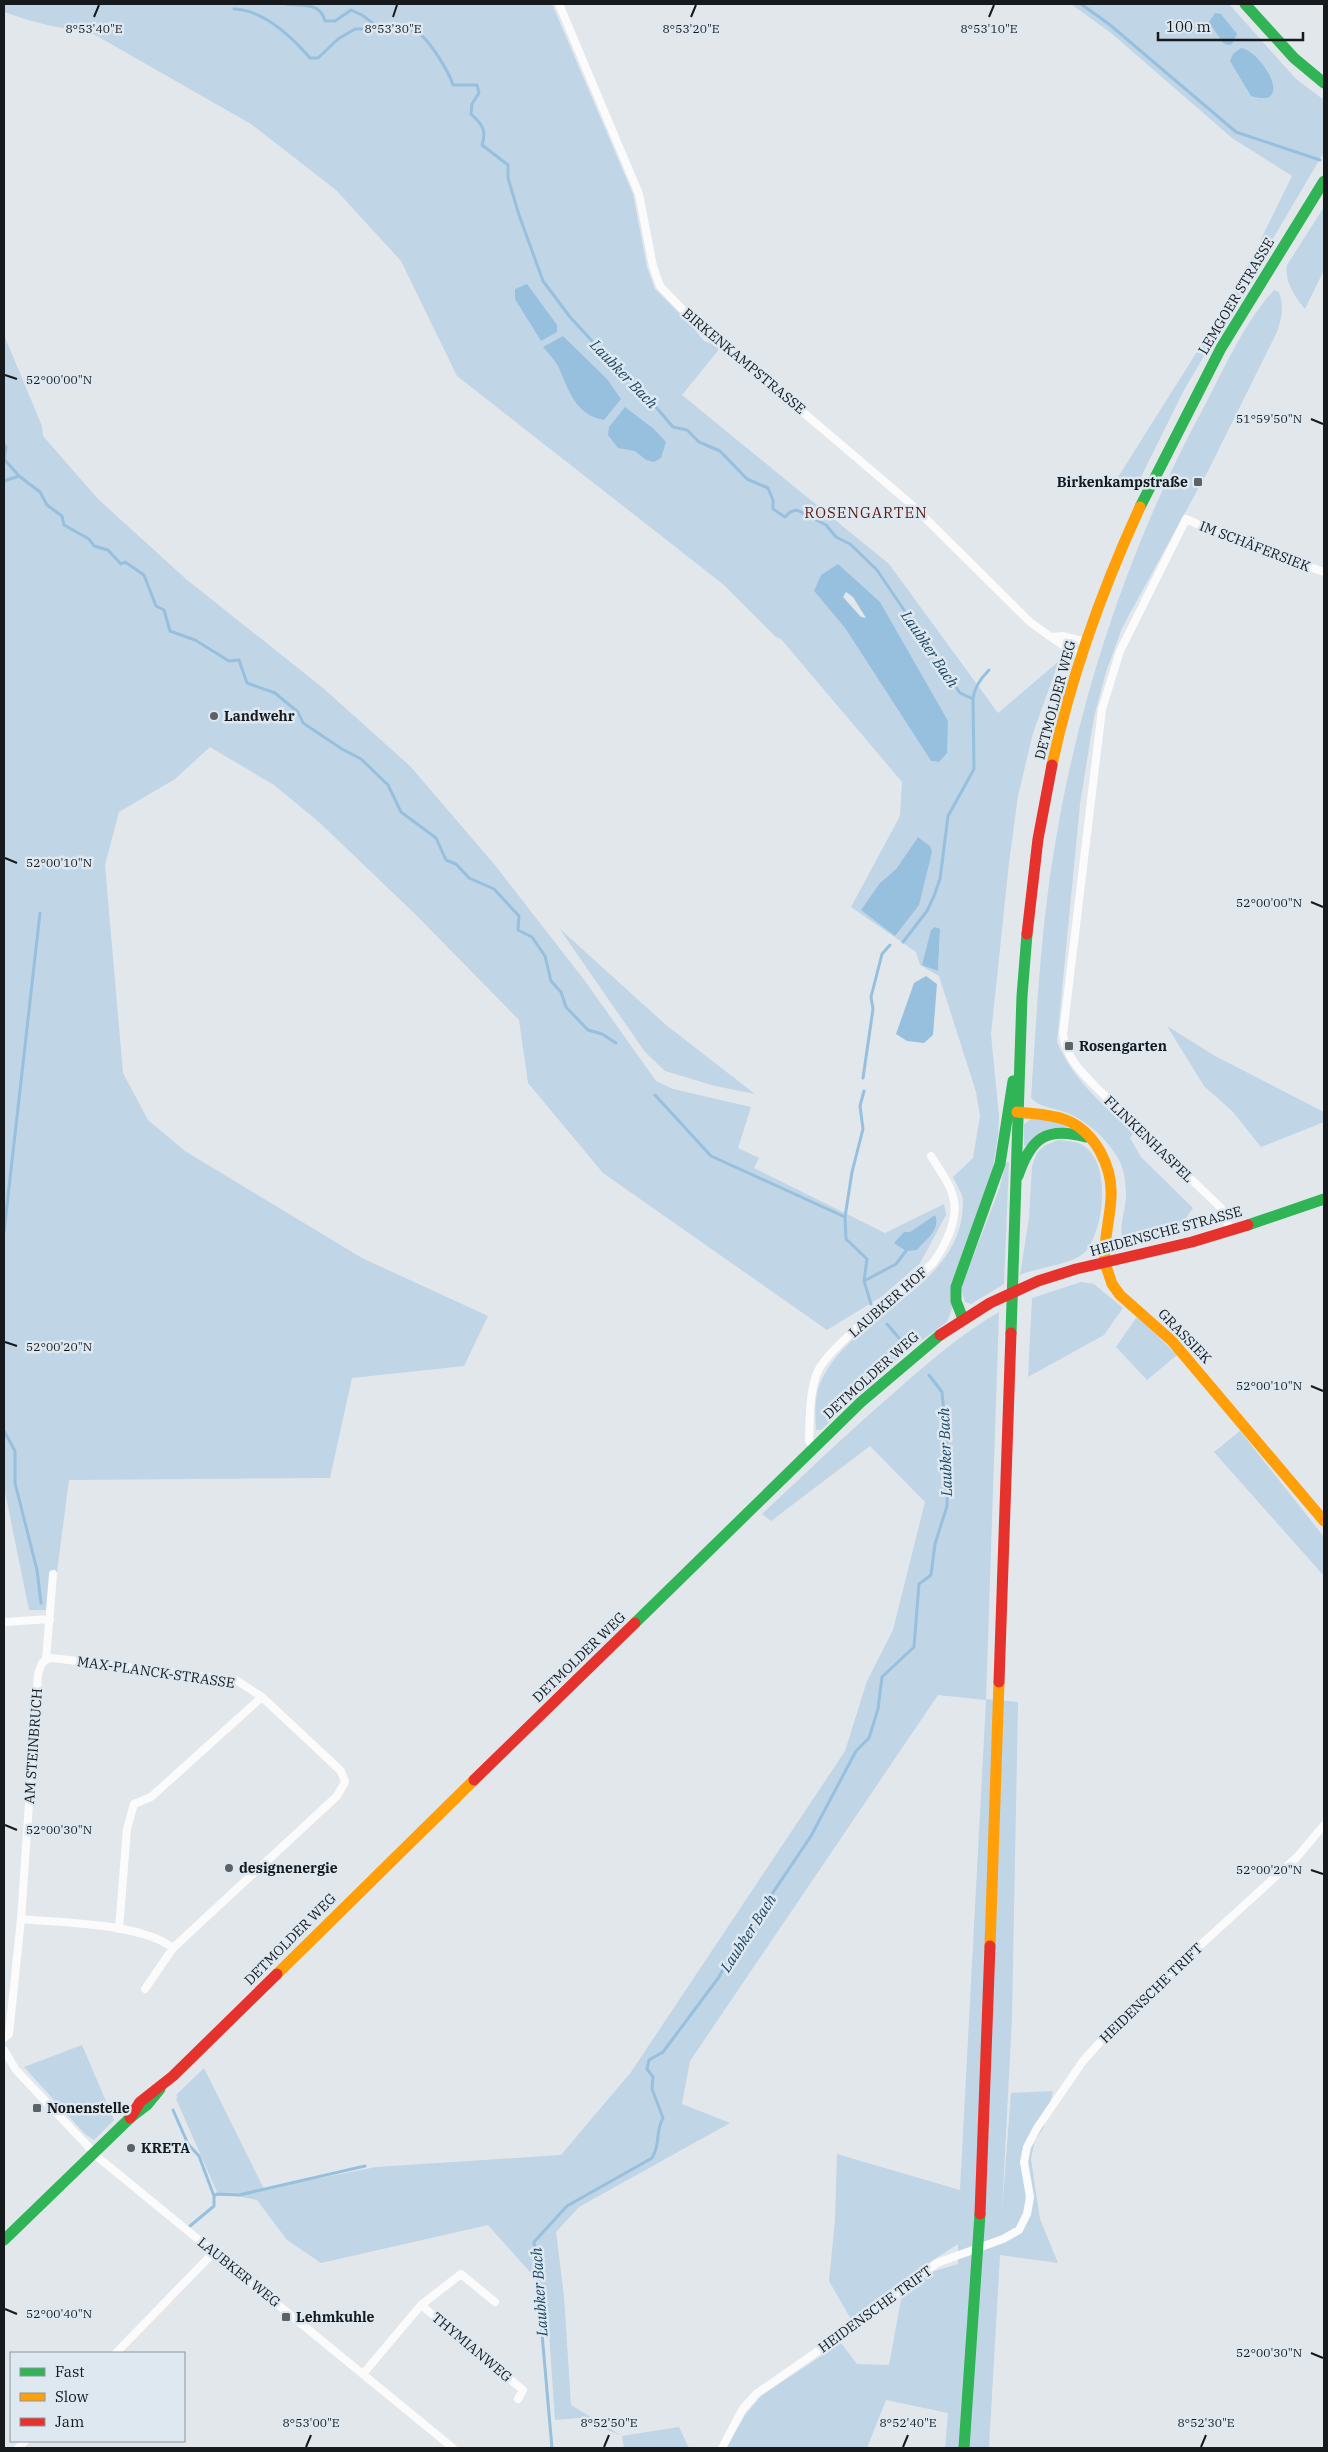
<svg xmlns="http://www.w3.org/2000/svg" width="1328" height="2452" font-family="'IBM Plex Serif',serif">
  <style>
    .green { fill: #c0d5e5; fill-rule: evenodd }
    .water { fill: #97c0df; fill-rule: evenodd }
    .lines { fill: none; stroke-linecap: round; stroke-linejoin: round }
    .stream { stroke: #97c0df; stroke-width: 3 }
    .street { stroke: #fbfbfc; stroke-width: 8 }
    .fast { stroke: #30b455; stroke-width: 11 }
    .slow { stroke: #ff9f0a; stroke-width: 11 }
    .jam { stroke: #e5322d; stroke-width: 11 }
    .ticks { fill: none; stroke: #161a1d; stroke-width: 2 }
    .poi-dot { fill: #5d6265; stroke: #dde8f1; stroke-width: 2 }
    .labels { text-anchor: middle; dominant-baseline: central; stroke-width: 5; stroke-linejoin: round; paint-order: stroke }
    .street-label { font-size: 14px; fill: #161a1d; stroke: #dde8f1 }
    .poi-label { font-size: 14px; font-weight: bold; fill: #161a1d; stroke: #dde8f1; text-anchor: start }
    .water-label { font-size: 15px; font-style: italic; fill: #1a4562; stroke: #dde8f1 }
    .neighbourhood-label { font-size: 15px; letter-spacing: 1px; fill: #5f1b11; stroke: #dde8f1 }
    .ticks-label { font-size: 12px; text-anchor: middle; fill: #161a1d; stroke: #dde8f1; stroke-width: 5; stroke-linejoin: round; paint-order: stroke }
  </style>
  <rect width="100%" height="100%" fill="#e2e7ec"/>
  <path class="green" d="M 4,4 L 552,4 L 633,194 L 647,267 L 655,289 L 690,324 L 704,341 L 721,347 L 682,395 L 889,564 L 998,713 L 1059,661 L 1033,733 L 1018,796 L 1009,863 L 991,1034 L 999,1116 L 998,1136 L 991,1180 L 952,1308 L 947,1322 L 904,1353 L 821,1430 L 816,1430 C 815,1410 814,1393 824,1375 C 859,1311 964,1286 963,1201 C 963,1194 956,1184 953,1177 L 973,1158 L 980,1116 L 976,1092 L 939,976 L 920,965 L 916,952 L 851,907 L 900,816 L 902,782 L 781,639 L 776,637 L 724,585 L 457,376 L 401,261 L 336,190 L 251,124 L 90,32 C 60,29 32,22 4,12 ZM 838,564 L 948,721 L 939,762 L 931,761 L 845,628 L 814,591 ZM 918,837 L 930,846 L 880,883 L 896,869 ZM 940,929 L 938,971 L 922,964 Z
    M 1071,4 L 1229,4 L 1296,79 L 1324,100 L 1324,152 L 1184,390 L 1134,491 L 1115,482 L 1237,288 L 1292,176 L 1232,138 L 1111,33 Z
    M 1324,207 L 1324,270 L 1305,309 C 1295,297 1284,281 1287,265 Z
    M 1274,290 L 1279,292 C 1284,307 1282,317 1277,332 L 1209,469 L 1122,628 L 1106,672 L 1094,717 L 1080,804 L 1057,1042 C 1073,1080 1104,1106 1134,1133 L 1130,1138 L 1141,1157 L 1193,1208 L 1174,1236 C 1163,1238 1133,1249 1125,1242 C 1116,1235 1127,1205 1126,1194 C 1126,1185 1124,1168 1119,1160 C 1108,1139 1084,1118 1062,1111 C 1050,1107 1041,1108 1031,1098 C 1037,1010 1041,921 1057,833 C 1082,687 1133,537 1204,407 C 1224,369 1245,321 1274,290 Z
    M 4,335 L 42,426 L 43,436 L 98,499 L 186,579 L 323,688 L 410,766 L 494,864 L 585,981 L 656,1081 L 673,1089 L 751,1107 L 738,1148 L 759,1158 L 754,1168 L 885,1233 L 944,1204 L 946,1215 L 920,1263 L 881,1297 L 827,1330 L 603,1173 L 528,1083 L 519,1020 L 416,915 L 320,823 L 274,785 L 210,747 L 175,779 L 119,812 L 105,865 L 123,1073 L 148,1120 L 185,1151 L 362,1258 L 488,1316 L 464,1366 L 352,1378 L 330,1478 L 69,1480 L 52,1610 L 29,1610 L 4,1487 Z
    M 559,928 L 666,1025 L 755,1094 L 715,1086 L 665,1071 L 645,1052 Z
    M 1167,1026 L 1215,1056 L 1324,1112 L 1324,1122 L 1261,1147 L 1233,1112 L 1204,1086 Z
    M 1031,1119 L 1059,1122 L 1068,1127 L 1024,1146 L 1024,1124 Z
    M 1058,1140 C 1066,1141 1077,1141 1084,1146 C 1112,1165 1104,1230 1085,1252 C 1072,1265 1038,1267 1020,1275 L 1029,1218 L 1032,1166 L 1037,1153 L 1044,1146 Z
    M 1009,1162 L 1004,1284 L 971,1304 L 965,1302 L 961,1288 L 1000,1187 L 1005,1163 Z
    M 1081,1282 L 1094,1284 L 1123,1308 L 1104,1335 L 1028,1377 L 1032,1298 Z
    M 999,1312 L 986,1699 L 1018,1702 L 1012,2017 L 1002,2211 L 1011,2093 L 1053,2091 L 1044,2127 L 1035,2140 L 1031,2159 L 1040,2219 L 1058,2263 L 1000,2255 L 989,2448 L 945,2448 L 948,2413 L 886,2400 L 867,2448 L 726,2448 L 746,2414 L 761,2396 L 841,2343 L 857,2364 L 889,2365 L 902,2294 L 931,2272 L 958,2264 L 958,2244 L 933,2260 L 852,2321 L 829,2281 L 835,2220 L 837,2154 L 960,2190 L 986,1700 L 938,1695 L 690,2061 L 682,2104 L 730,2123 L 579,2207 L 556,2232 L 564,2296 L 571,2405 L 622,2436 L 679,2427 L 689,2448 L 624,2448 L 622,2436 L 579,2418 L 555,2420 L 546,2290 L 488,2225 L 321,2263 L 287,2240 L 257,2200 L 217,2192 L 176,2099 L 178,2097 L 176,2095 L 204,2068 L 264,2189 L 376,2167 L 561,2155 L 631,2072 L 845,1751 L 867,1681 L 893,1630 L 925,1502 L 870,1446 L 771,1521 L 762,1514 C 809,1470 856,1425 905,1383 C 935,1357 964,1332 999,1312 Z
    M 1136,1318 L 1141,1320 L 1177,1355 L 1147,1380 L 1116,1347 Z
    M 1240,1431 L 1324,1537 L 1324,1576 L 1214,1452 Z
    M 82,2045 L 114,2120 L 94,2140 L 85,2134 L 24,2067 Z"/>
  <path class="water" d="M 1215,13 L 1221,14 L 1237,34 L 1232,44 L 1228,45 L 1223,43 L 1209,22 Z
    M 1241,48 C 1261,50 1297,110 1251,96 L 1230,61 L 1233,54 Z
    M 527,284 L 557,325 L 557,332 L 541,341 L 515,299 L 515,289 Z
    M 563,336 L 607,379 L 621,399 L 604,420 C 575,415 569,390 558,366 C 554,359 548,353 543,347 Z
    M 625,407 L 654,429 L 666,442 L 661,458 L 654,462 L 646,460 L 635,451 L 618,448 L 608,435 L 609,427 Z
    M 838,564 L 880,602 L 948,721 L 947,753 L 939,762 L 931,761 L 845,628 L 814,591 L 821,575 ZM 846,592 L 853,597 L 866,618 L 861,617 L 843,597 Z
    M 918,837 L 930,846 L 932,852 L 919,905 L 895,936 L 861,910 L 880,883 L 896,869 Z
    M 935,927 L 940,929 L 938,971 L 922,965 L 931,930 Z
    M 926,976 L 937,984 L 933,1035 L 924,1043 L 907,1041 L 896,1034 L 914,983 Z
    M 935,1215 C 941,1230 926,1239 917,1250 L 906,1251 L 894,1243 L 904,1232 L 910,1232 Z"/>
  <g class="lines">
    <path class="stream" d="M 286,4 C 303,6 320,2 325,21 L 335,21 L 351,10 L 362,15 L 387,34 C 397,30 408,28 418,33 C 429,39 449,72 453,85 L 477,85 L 479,93 L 472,104 L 471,114 C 482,124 487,130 482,145 L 508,165 L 508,178 L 519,215 L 543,281 L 570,317 L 605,355 L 619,364 L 673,427 L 687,430 L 699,442 L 720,451 L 747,479 L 768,488 L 773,500 L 773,509 L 785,517 L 790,512 L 797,510 L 826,525 L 836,537 L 850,544 L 877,570 L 960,693 L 973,699 L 974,769 L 948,816 L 940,879 L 934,896 L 927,911 L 903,942
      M 1081,4 L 1109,24 L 1236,132 L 1320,160
      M 234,9 C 264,10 291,36 310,58 L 318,58 L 338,39 L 355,29 L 378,29
      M 4,444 L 6,447 L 4,459 L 19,476 L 40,492 L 47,505 L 62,516 L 64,525 L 89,539 L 94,546 L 108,550 L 121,564 L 125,562 L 144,575 L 156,606 L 164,610 L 170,631 L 195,640 L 229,661 L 239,660 L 247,683 L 275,693 L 298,712 L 303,723 L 342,749 L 361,759 L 388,785 L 401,812 L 436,838 L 446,860 L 456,864 L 469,878 L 494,889 L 519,916 L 518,930 L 532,937 L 545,956 L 551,981 L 561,992 L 566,1007 L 588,1030 L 602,1034 L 616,1043
      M 4,481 L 19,476
      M 973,699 C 974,687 981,678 989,670
      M 863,1078 L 873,1009 L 871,997 L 882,954 L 890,945
      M 864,1091 L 860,1106 L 863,1129 L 852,1172 L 845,1217 L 846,1239 L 867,1259 L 864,1281 L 871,1304
      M 655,1095 L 711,1156 L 845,1217
      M 4,1232 L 40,913
      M 864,1281 L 896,1264 L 906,1251
      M 887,1324 L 899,1338
      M 4,1431 L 15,1451 L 15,1483 L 37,1570 L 41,1603
      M 173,2110 L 188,2144 L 199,2156 L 214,2196
      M 190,2226 L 214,2206 L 214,2196 L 217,2194 L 239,2195 L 365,2166
      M 552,2448 L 534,2242 L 567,2206 L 652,2158 C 662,2140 654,2135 663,2118 L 652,2089 L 653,2077 L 647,2069 L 649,2060 L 663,2052 L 719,1977 L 731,1955 L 811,1836 L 856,1751 L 869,1738 L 878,1709 L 882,1677 L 914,1647 L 919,1584 L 931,1575 L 935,1544 L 947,1506 L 948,1457 L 942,1392 L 929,1375"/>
    <path class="street" d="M 559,4 L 639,194 L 653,266 L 660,286 L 684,311 L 912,505 L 1030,622 C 1047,634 1062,646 1081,656
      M 1052,637 L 1062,636 L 1086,642
      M 1231,1232 L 1221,1208 L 1096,1087 C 1080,1071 1066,1057 1063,1034 L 1102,709 L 1120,651 L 1186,519 L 1222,535 L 1324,572
      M 814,1447 L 809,1441 C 810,1418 809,1394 817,1373 C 827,1347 909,1285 933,1263 C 946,1244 961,1217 952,1193 C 948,1180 938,1168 931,1156
      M 4,1622 L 50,1619
      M 21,1919 C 62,1923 141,1923 173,1948 L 337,1796 L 345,1782 L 341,1771 L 262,1697 L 236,1680 L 52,1658 L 46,1660
      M 119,1929 L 127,1829 L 134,1804 L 151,1797 L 262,1697
      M 145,1989 L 173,1948
      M 4,2038 L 9,2034 L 21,1919 L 38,1674 L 42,1663 L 46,1660 L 53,1574
      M 4,2050 L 16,2070 L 100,2159 L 453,2448
      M 421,2305 L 523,2390 L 518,2399
      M 116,2353 L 214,2252
      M 363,2374 L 421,2305 L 461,2274 L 495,2302
      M 18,2448 L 25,2441
      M 722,2448 L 742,2410 L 756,2394 L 847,2331 L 937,2263 L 1003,2239 L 1019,2230 L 1027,2214 L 1030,2197 L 1024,2162 L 1027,2147 L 1037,2128 L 1083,2061 L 1127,2012 L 1297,1857 L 1324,1825"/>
    <path class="fast" d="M 1245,4 L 1294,58 L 1324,83
      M 1140,507 L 1221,348 L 1324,181
      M 1018,1176 C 1031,1138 1046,1126 1086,1137
      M 1248,1225 L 1324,1199
      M 963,1319 L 956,1301 L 956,1287 L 1000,1164 L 1013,1081
      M 1011,1333 L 1022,996 L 1027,934
      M 635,1623 L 861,1402 L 940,1335
      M 4,2240 L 130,2118 L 147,2105 L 160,2089
      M 964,2448 L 980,2214"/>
    <path class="slow" d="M 1052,765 C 1071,675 1102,590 1140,507
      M 1017,1112 C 1033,1114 1051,1114 1066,1120 C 1096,1132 1113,1168 1111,1198 C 1110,1220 1103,1241 1105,1263
      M 1105,1263 L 1112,1284 L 1120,1295 L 1172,1341 L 1324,1521
      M 990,1946 L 999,1682
      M 277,1974 L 474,1780"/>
    <path class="jam" d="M 1027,934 L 1038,839 L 1052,765
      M 940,1335 L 990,1303 L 1038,1281 L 1076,1269 L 1192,1242 L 1248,1225
      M 999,1682 L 1011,1333
      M 474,1780 L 635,1623
      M 130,2118 L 140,2102 L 173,2076 L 277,1974
      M 980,2214 L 990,1946"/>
  </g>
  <path class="ticks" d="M 94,17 L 99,5M 393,17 L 397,5M 691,17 L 696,5M 989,17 L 994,5M 5,375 L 17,379M 1311,419 L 1323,424M 5,858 L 17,863M 1311,902 L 1323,907M 5,1342 L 17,1346M 1311,1386 L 1323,1391M 5,1825 L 17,1830M 1311,1870 L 1323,1874M 5,2309 L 17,2314M 1311,2353 L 1323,2358M 306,2447 L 311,2435M 604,2447 L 609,2435M 903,2447 L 908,2435M 1201,2447 L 1206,2435"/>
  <g class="poi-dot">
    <rect x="1193" y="477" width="10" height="10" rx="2.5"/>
    <circle cx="214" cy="716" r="5"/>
    <rect x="1064" y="1041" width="10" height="10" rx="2.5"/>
    <circle cx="229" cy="1868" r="5"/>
    <rect x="32" y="2103" width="10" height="10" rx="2.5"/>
    <circle cx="131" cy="2148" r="5"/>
    <rect x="281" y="2312" width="10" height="10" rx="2.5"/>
  </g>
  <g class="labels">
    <g class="street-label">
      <text transform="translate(1236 296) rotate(-59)">LEMGOER STRASSE</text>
      <text transform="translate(744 361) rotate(40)">BIRKENKAMPSTRASSE</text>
      <text transform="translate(1255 546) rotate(21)">IM SCHÄFERSIEK</text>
      <text transform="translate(1055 700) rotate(-75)">DETMOLDER WEG</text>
      <text transform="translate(1149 1139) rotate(44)">FLINKENHASPEL</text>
      <text transform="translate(1166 1231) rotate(-15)">HEIDENSCHE STRASSE</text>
      <text transform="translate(888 1302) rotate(-41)">LAUBKER HOF</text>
      <text transform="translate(1185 1336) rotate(46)">GRASSIEK</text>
      <text transform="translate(871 1375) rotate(-42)">DETMOLDER WEG</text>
      <text transform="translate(579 1657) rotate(-44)">DETMOLDER WEG</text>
      <text transform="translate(156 1672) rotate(8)">MAX-PLANCK-STRASSE</text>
      <text transform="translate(33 1746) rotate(-86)">AM STEINBRUCH</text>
      <text transform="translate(290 1939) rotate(-45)">DETMOLDER WEG</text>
      <text transform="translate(1151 1993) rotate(-44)">HEIDENSCHE TRIFT</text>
      <text transform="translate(239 2272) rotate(39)">LAUBKER WEG</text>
      <text transform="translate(875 2309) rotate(-36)">HEIDENSCHE TRIFT</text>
      <text transform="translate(472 2347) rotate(40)">THYMIANWEG</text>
    </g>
    <g class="poi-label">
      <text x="1188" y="482" text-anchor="end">Birkenkampstraße</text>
      <text x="224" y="716">Landwehr</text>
      <text x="1079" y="1046">Rosengarten</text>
      <text x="239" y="1868">designenergie</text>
      <text x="47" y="2108">Nonenstelle</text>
      <text x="141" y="2148">KRETA</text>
      <text x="296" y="2317">Lehmkuhle</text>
    </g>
    <g class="water-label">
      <text transform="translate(624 374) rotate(46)">Laubker Bach</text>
      <text transform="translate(930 649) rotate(56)">Laubker Bach</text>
      <text transform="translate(945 1452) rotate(-92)">Laubker Bach</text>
      <text transform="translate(748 1933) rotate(-57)">Laubker Bach</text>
      <text transform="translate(539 2292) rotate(-94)">Laubker Bach</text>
    </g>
    <g class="neighbourhood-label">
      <text x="866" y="512">ROSENGARTEN</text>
    </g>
  </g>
  <g class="ticks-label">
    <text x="393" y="33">8°53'30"E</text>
    <text x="989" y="33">8°53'10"E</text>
    <text x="94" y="33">8°53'40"E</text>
    <text x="691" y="33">8°53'20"E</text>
    <text x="59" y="384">52°00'00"N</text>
    <text x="1269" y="423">51°59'50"N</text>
    <text x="59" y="867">52°00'10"N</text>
    <text x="1269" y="907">52°00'00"N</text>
    <text x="59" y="1351">52°00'20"N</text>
    <text x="1269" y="1390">52°00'10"N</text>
    <text x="59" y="1834">52°00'30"N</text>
    <text x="1269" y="1874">52°00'20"N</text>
    <text x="59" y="2318">52°00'40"N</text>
    <text x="1269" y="2357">52°00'30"N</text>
    <text x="311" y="2427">8°53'00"E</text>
    <text x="609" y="2427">8°52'50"E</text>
    <text x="908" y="2427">8°52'40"E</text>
    <text x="1206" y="2427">8°52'30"E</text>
  </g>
  <rect width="1328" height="2452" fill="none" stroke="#161a1d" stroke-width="10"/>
  <rect x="10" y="2352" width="175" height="90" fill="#dde8f1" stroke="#8d969c"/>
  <rect x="20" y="2368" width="25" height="8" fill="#30b455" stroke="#8d969c"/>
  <text x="55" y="2377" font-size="15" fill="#161a1d">Fast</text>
  <rect x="20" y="2393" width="25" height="8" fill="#ff9f0a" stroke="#8d969c"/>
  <text x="55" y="2402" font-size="15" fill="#161a1d">Slow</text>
  <rect x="20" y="2418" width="25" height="8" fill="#e5322d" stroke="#8d969c"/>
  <text x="55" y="2427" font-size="15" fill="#161a1d">Jam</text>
  <path d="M1158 32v8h145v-8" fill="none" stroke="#161a1d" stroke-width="2.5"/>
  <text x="1166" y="32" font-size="15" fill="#161a1d" stroke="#dde8f1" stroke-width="4" paint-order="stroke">100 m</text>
</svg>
